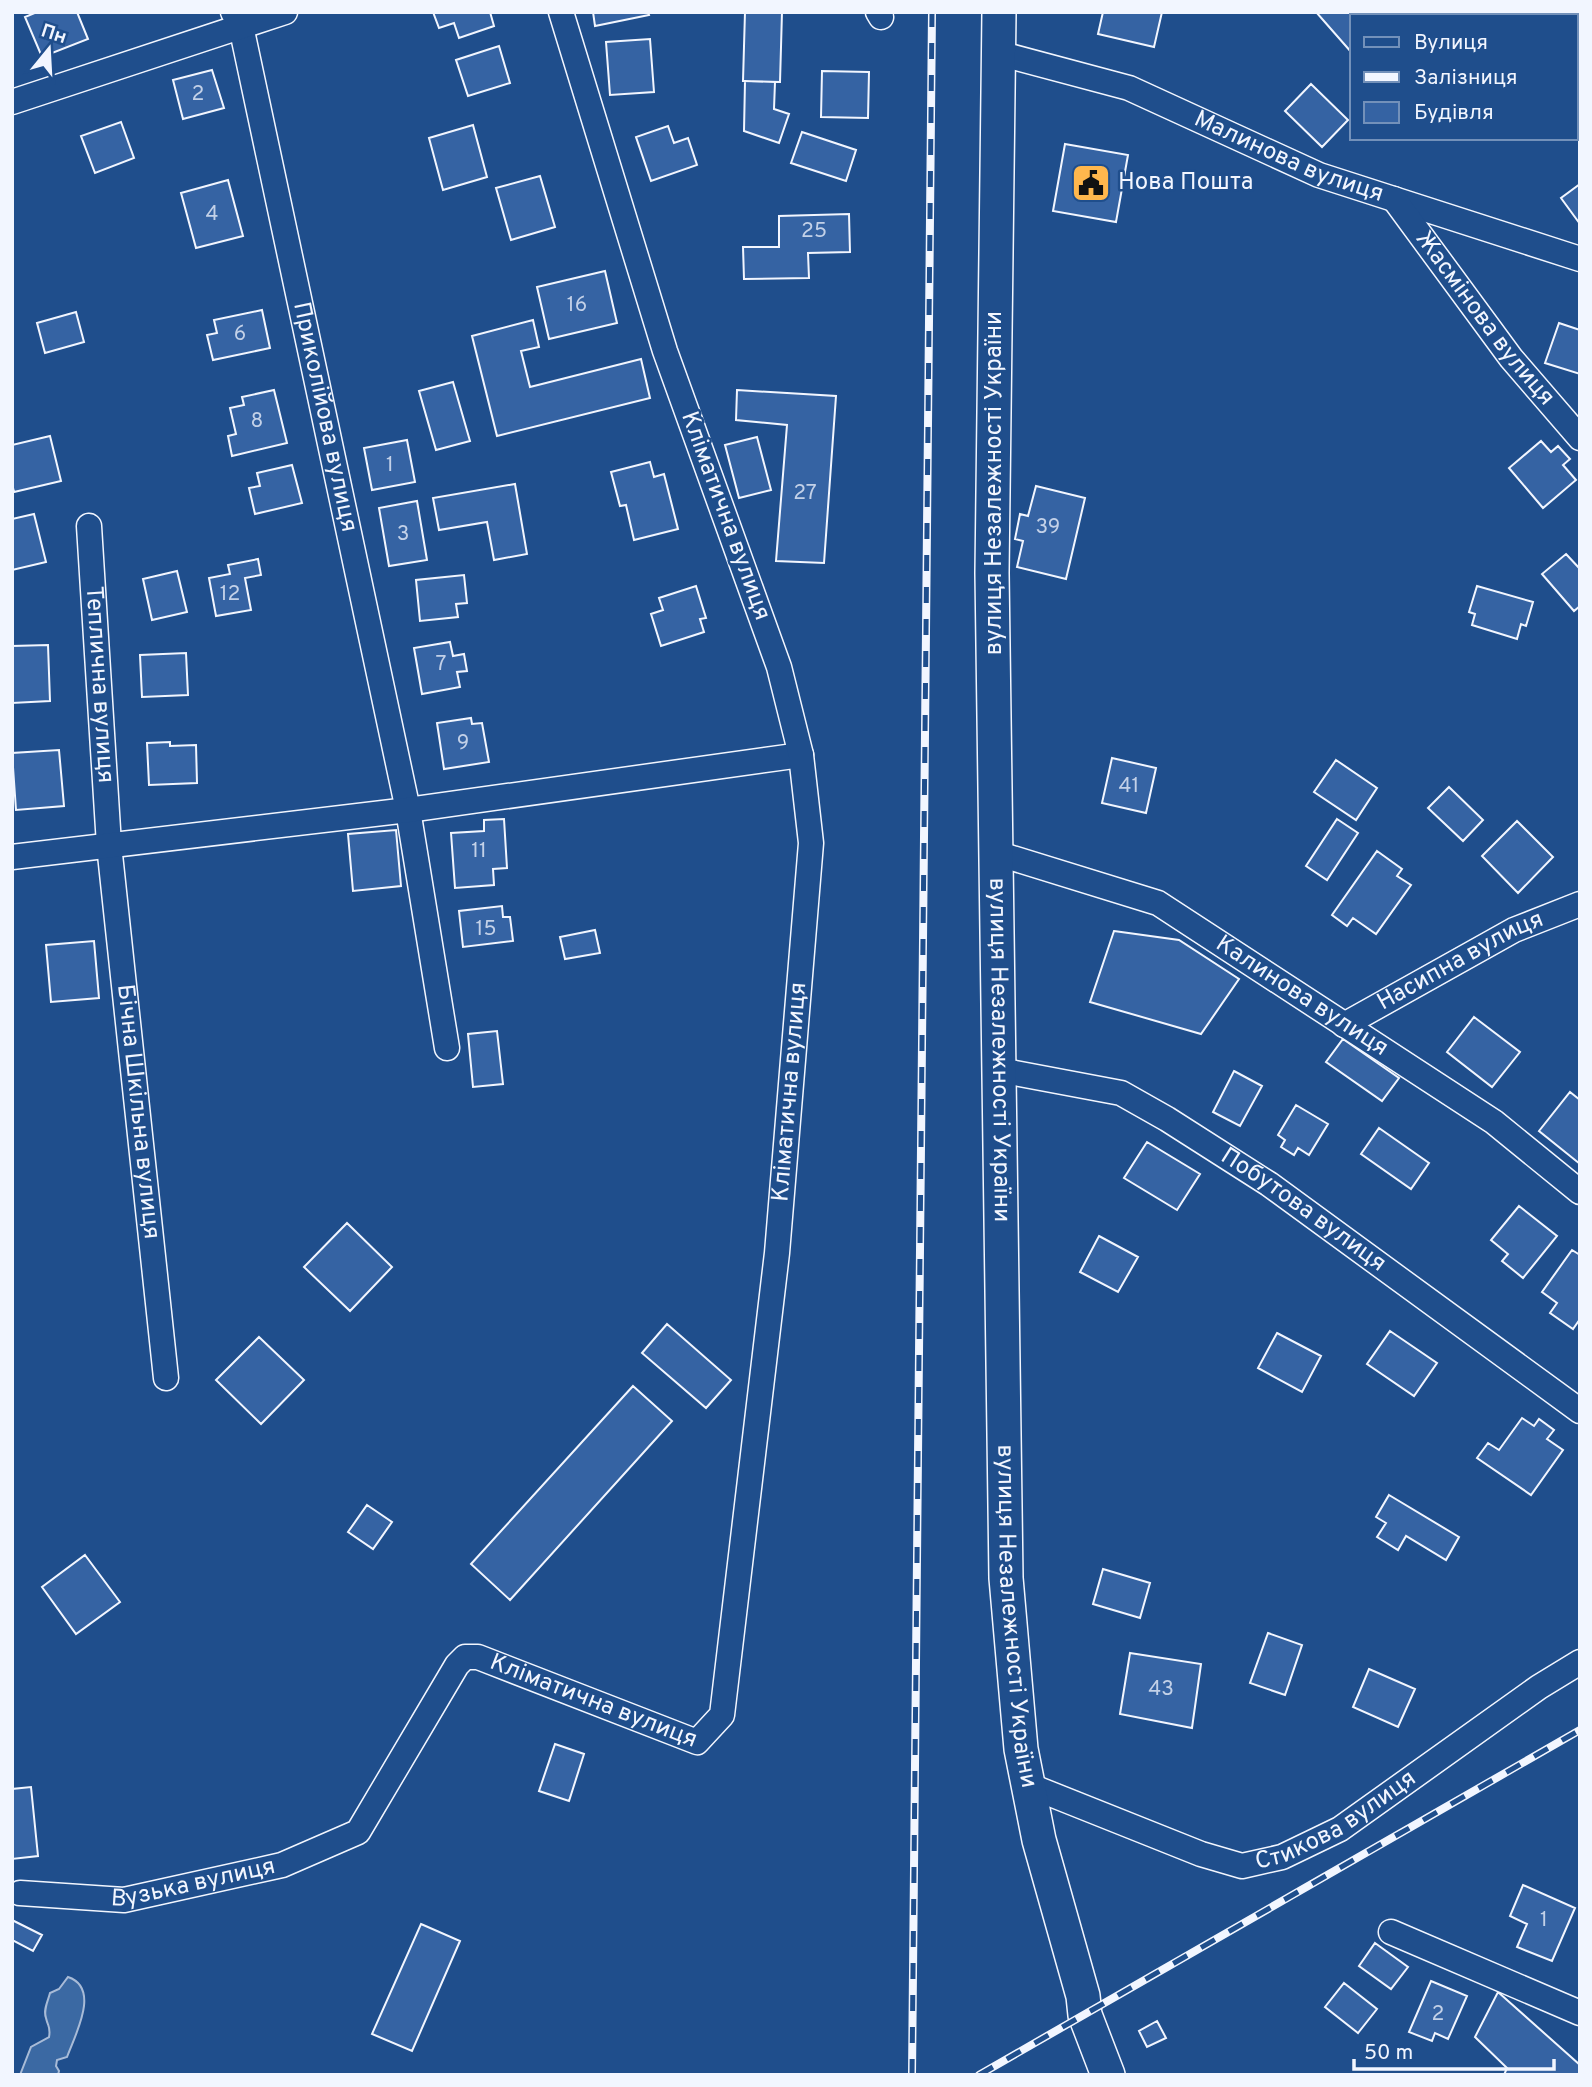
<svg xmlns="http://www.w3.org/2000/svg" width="1592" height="2087" font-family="Overpass,sans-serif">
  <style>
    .water { fill: #3b69a3; stroke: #a8bbd7; stroke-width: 2 }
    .building { fill: #3563a3; stroke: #f2f6ff; stroke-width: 2 }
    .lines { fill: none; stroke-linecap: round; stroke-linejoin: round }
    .minor-casing { stroke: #f2f6ff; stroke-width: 27 }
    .secondary-casing { stroke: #f2f6ff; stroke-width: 36 }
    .minor { stroke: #1f4e8c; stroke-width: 24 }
    .secondary { stroke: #1f4e8c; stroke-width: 33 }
    .rail-casing { stroke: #f2f6ff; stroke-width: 8 }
    .rail { stroke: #1f4e8c; stroke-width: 5; stroke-dasharray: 16; stroke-linecap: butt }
    .labels { text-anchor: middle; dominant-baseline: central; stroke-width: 5; stroke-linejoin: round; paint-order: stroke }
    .number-label { font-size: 21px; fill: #c3d1e8 }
    .street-label { font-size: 24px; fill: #f2f6ff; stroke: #1f4e8c }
    .poi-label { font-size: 24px; fill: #f2f6ff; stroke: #1f4e8c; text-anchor: start }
  </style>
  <rect width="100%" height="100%" fill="#1f4e8c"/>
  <path class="water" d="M 68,1977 C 101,1988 75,2035 67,2057 L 57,2060 L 56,2066 L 59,2071 L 58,2075 L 20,2075 L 31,2047 L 49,2037 C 51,2027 48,2027 46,2018 C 43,2010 48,2001 50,1993 L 59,1989 Z"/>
  <path class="building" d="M 37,12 L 77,12 L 88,39 L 42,57 L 25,17 Z
    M 433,12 L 490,12 L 494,26 L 459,38 L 454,23 L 439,28 Z
    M 593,12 L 648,12 L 649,15 L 595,26 Z
    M 745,12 L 782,12 L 780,82 L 743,81 Z
    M 1103,12 L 1162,12 L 1154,47 L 1098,34 Z
    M 1316,12 L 1356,12 L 1359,16 L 1352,16 L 1352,53 Z
    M 650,39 L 654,92 L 610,95 L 606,42 Z
    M 499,46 L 510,83 L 468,96 L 456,60 Z
    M 212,70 L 224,108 L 183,119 L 173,80 Z
    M 822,71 L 869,72 L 868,118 L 821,117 Z
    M 745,81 L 775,82 L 774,109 L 789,114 L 779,143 L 744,131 Z
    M 1311,84 L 1348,120 L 1322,147 L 1285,111 Z
    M 121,122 L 134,158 L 95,173 L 81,136 Z
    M 473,125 L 487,177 L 443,190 L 429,138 Z
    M 668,126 L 674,143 L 688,138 L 697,165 L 651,181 L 636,137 Z
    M 802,132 L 856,150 L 846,181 L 791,163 Z
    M 1065,144 L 1128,155 L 1116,222 L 1053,211 Z
    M 540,176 L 555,227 L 511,240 L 496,188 Z
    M 228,180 L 243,236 L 196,248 L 181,193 Z
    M 1580,184 L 1580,224 L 1561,198 Z
    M 849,214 L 850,252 L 808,253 L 809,278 L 744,279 L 743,247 L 779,247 L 779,216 Z
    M 605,271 L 617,323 L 549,339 L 537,287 Z
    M 262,310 L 270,348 L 213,360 L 207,335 L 217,333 L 214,320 Z
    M 76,312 L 84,342 L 45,353 L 37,323 Z
    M 533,320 L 539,347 L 521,351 L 530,387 L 641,359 L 650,398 L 497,436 L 472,336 Z
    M 1559,323 L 1580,330 L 1580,374 L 1545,363 Z
    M 453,382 L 470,441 L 436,450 L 419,391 Z
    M 274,390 L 287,443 L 232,456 L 228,436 L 236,434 L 230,408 L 244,405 L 242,397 Z
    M 737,390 L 836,396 L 824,563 L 776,561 L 787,425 L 736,420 Z
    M 50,436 L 61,481 L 14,492 L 12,484 L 12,445 Z
    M 757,437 L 771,490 L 739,498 L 725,445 Z
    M 407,440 L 415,482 L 372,490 L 364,448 Z
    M 1541,441 L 1551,452 L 1558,446 L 1570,459 L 1563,465 L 1576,480 L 1543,508 L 1509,468 Z
    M 650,462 L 654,477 L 664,474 L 678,529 L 634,540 L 626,505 L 620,506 L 611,472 Z
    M 292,465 L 302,503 L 255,514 L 249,488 L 260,486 L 257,473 Z
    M 515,484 L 527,554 L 494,560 L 487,522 L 439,530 L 433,498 Z
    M 1036,486 L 1085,498 L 1066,579 L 1017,567 L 1023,541 L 1015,539 L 1020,514 L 1028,516 Z
    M 417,501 L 427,560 L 389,566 L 379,508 Z
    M 34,514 L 46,562 L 12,570 L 12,519 Z
    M 1566,554 L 1580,569 L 1580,606 L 1574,611 L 1542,574 Z
    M 258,559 L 261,575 L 245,578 L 251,610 L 216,616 L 209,578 L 230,574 L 228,565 Z
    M 177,571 L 187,612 L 152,620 L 143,579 Z
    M 464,575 L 467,603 L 456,604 L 458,617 L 420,621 L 416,580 Z
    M 696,586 L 706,618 L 700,619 L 704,632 L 661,646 L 651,614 L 663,610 L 659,598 Z
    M 1477,586 L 1533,602 L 1526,626 L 1521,624 L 1517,639 L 1472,625 L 1475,614 L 1469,612 Z
    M 450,642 L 453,656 L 464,654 L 467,671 L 457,672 L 460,687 L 422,694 L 414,648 Z
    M 48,645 L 50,701 L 12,703 L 12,646 Z
    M 186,653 L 188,695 L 142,697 L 140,655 Z
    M 471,718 L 472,724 L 482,723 L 489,762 L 444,769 L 437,723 Z
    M 170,742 L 170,746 L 196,745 L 197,783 L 149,785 L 147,743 Z
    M 59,750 L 64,806 L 16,810 L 12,753 Z
    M 1112,758 L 1156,768 L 1146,813 L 1102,803 Z
    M 1336,760 L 1377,788 L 1356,820 L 1314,792 Z
    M 1449,787 L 1483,820 L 1463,841 L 1428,808 Z
    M 504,819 L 507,868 L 493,869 L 494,885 L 455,888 L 451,833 L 484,831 L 484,820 Z
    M 1337,819 L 1358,833 L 1327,880 L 1306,866 Z
    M 1517,821 L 1553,857 L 1518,893 L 1482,856 Z
    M 396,830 L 401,886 L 353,891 L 348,834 Z
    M 1377,851 L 1402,869 L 1397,876 L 1411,885 L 1376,934 L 1353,918 L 1347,926 L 1332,915 Z
    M 502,906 L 503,917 L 510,917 L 513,941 L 463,947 L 459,911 Z
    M 595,930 L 600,953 L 565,959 L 560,937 Z
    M 1114,931 L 1179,940 L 1239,979 L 1201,1034 L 1090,1002 Z
    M 94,941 L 99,998 L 51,1002 L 46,945 Z
    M 1474,1017 L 1520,1052 L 1492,1087 L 1447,1052 Z
    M 497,1031 L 503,1084 L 473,1087 L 468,1034 Z
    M 1343,1039 L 1399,1078 L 1382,1101 L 1326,1062 Z
    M 1234,1071 L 1262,1086 L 1240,1126 L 1213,1112 Z
    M 1570,1092 L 1580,1100 L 1580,1164 L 1539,1131 Z
    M 1296,1105 L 1328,1124 L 1309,1155 L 1298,1148 L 1294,1155 L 1281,1147 L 1285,1140 L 1278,1135 Z
    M 1379,1128 L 1429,1163 L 1411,1189 L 1361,1154 Z
    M 1147,1142 L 1200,1174 L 1177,1210 L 1124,1178 Z
    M 1519,1206 L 1557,1236 L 1523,1278 L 1502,1261 L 1508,1254 L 1491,1240 Z
    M 347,1223 L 392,1267 L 350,1311 L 304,1267 Z
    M 1099,1236 L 1138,1257 L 1118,1292 L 1080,1272 Z
    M 1572,1250 L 1580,1255 L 1580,1319 L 1573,1329 L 1550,1313 L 1557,1303 L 1542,1292 Z
    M 667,1324 L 731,1380 L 706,1408 L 642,1353 Z
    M 1390,1331 L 1437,1363 L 1414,1396 L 1367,1364 Z
    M 1277,1333 L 1321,1356 L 1302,1392 L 1258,1368 Z
    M 259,1337 L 304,1380 L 261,1424 L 216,1380 Z
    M 633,1386 L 672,1421 L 510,1600 L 471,1564 Z
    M 1522,1418 L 1534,1426 L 1539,1419 L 1554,1430 L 1547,1439 L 1563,1450 L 1531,1495 L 1477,1458 L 1488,1443 L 1499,1450 Z
    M 1389,1495 L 1459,1537 L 1446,1560 L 1406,1536 L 1398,1550 L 1377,1537 L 1386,1523 L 1376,1517 Z
    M 367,1505 L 392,1522 L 373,1549 L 348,1532 Z
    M 85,1555 L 120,1602 L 76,1634 L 42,1587 Z
    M 1103,1569 L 1150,1583 L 1140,1618 L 1093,1604 Z
    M 1268,1633 L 1302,1645 L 1285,1695 L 1250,1683 Z
    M 1130,1653 L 1201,1664 L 1192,1728 L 1120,1714 Z
    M 1369,1669 L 1415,1689 L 1398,1727 L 1353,1707 Z
    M 555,1744 L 584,1754 L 569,1801 L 539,1791 Z
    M 31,1787 L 38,1856 L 12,1859 L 12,1789 Z
    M 1523,1885 L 1575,1908 L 1552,1961 L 1517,1947 L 1527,1924 L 1510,1916 Z
    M 12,1920 L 42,1935 L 33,1951 L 12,1940 Z
    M 421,1924 L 460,1941 L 412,2051 L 372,2034 Z
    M 1375,1943 L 1408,1967 L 1391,1989 L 1359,1966 Z
    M 1431,1981 L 1467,1996 L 1448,2039 L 1435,2033 L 1432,2041 L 1409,2032 Z
    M 1344,1983 L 1377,2009 L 1358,2033 L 1325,2007 Z
    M 1498,1992 L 1580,2065 L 1580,2075 L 1504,2075 L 1507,2068 L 1475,2037 Z
    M 1157,2021 L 1166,2038 L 1147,2047 L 1139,2031 Z"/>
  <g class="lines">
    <g class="minor-casing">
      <g id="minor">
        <path id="s1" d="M 233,12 L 241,26 L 408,810 L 447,1048"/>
        <path d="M 878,12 L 881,17"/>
        <path d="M 1549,12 L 1551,16"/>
        <path d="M 1576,49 L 1580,54"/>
        <path id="s2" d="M 998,53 L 1129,88 L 1319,175 L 1580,259"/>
        <path d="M 12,102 L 285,12"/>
        <path id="s3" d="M 1394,199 L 1511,358 L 1580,438"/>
        <path id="s4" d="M 89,526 L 109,845 L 166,1378"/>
        <path id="s5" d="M 996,853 L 1158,903 L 1494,1122 L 1580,1192"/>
        <path d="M 12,857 L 408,810 L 801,755"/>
        <path id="s6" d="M 1344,1025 L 1514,930 L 1580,904"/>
        <path id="s7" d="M 999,1070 L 1121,1093 L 1167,1119 L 1269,1184 L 1580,1411"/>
        <path id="s8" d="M 1028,1785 L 1201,1854 L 1242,1866 L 1282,1857 L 1340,1829 L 1539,1687 L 1580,1662"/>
        <path id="s9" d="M 20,1893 L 124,1900 L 282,1865 L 358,1832 L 457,1665 L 465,1657 L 478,1657 L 697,1742 L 722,1715 L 777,1253 L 811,843 L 801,755 L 779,667 L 665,351 L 561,12"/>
        <path d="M 1391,1932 L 1580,2013"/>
      </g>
    </g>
    <g class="secondary-casing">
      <g id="secondary">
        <path id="s10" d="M 999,12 L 992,573 L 1006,1578 L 1021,1749 L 1039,1840 L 1083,1996 L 1085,2015 L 1108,2075"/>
      </g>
    </g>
    <use href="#minor" class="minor"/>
    <use href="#secondary" class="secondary"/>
    <g class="rail-casing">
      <path id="rail" d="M 912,2075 L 932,12
        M 979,2075 L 1580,1730"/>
    </g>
    <use href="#rail" class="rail"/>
  </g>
  <defs>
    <g id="civic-square" transform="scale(2.0125)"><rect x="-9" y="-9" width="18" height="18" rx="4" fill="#ffb74d" stroke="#1f4e8c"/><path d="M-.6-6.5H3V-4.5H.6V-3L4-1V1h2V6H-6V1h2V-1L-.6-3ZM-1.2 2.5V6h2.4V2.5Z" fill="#111"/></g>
  </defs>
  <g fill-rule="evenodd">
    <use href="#civic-square" x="1091" y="183"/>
  </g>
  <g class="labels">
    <g class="number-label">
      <text x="198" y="94">2</text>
      <text x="212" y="214">4</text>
      <text x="814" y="231">25</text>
      <text x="577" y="305">16</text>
      <text x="240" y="334">6</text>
      <text x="257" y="421">8</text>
      <text x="390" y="465">1</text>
      <text x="805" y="493">27</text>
      <text x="1048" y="527">39</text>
      <text x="403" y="534">3</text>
      <text x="230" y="594">12</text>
      <text x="441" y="664">7</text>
      <text x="463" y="743">9</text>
      <text x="1129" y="786">41</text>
      <text x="479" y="851">11</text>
      <text x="486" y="929">15</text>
      <text x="1161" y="1689">43</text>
      <text x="1544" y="1920">1</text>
      <text x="1438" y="2014">2</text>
    </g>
    <g class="street-label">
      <text stroke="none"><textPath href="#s2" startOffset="310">Малинова вулиця</textPath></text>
      <text stroke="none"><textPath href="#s3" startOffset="150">Жасмінова вулиця</textPath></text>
      <text stroke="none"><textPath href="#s1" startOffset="416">Приколійова вулиця</textPath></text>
      <text transform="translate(995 483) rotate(-90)">вулиця Незалежності України</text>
      <text transform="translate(725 516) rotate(70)">Кліматична вулиця</text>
      <text stroke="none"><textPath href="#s4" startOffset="159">Теплична вулиця</textPath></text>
      <text stroke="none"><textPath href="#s6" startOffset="133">Насипна вулиця</textPath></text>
      <text stroke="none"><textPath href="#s5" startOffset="341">Калинова вулиця</textPath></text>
      <text stroke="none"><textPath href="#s10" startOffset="1038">вулиця Незалежності України</textPath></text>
      <text stroke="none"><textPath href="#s9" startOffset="1466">Кліматична вулиця</textPath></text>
      <text stroke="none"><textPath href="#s4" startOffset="588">Бічна Шкільна вулиця</textPath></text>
      <text stroke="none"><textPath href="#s7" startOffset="341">Побутова вулиця</textPath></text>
      <text stroke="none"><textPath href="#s10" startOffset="1605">вулиця Незалежності України</textPath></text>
      <text stroke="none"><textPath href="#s9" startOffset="691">Кліматична вулиця</textPath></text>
      <text stroke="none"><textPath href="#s8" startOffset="334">Стикова вулиця</textPath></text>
      <text stroke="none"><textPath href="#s9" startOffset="175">Вузька вулиця</textPath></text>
    </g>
    <g class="poi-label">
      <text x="1118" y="183">Нова Пошта</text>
    </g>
  </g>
  <rect width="1592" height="2087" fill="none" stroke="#f2f6ff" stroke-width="28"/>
  <rect x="1350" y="14" width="228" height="126" fill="#1f4e8c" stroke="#7391ba" stroke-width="2"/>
  <rect x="1364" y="37" width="35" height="10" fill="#1f4e8c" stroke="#7391ba" stroke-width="2"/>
  <text x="1414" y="49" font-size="21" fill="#f2f6ff">Вулиця</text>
  <rect x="1364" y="72" width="35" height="10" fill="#f2f6ff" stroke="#7391ba" stroke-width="2"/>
  <text x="1414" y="84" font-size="21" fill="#f2f6ff">Залізниця</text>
  <rect x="1364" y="102" width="35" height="21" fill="#3563a3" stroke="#7391ba" stroke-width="2"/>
  <text x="1414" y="119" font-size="21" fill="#f2f6ff">Будівля</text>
  <g transform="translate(49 49) rotate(18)" stroke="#1f4e8c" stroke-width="5" paint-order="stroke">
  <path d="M0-5L12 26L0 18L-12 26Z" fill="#f2f6ff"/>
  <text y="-10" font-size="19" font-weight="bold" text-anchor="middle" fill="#f2f6ff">Пн</text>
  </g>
  <path d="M1354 2059v10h200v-10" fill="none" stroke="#f2f6ff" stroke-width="3.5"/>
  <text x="1364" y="2059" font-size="21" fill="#f2f6ff" stroke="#1f4e8c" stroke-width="5" paint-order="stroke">50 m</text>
</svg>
